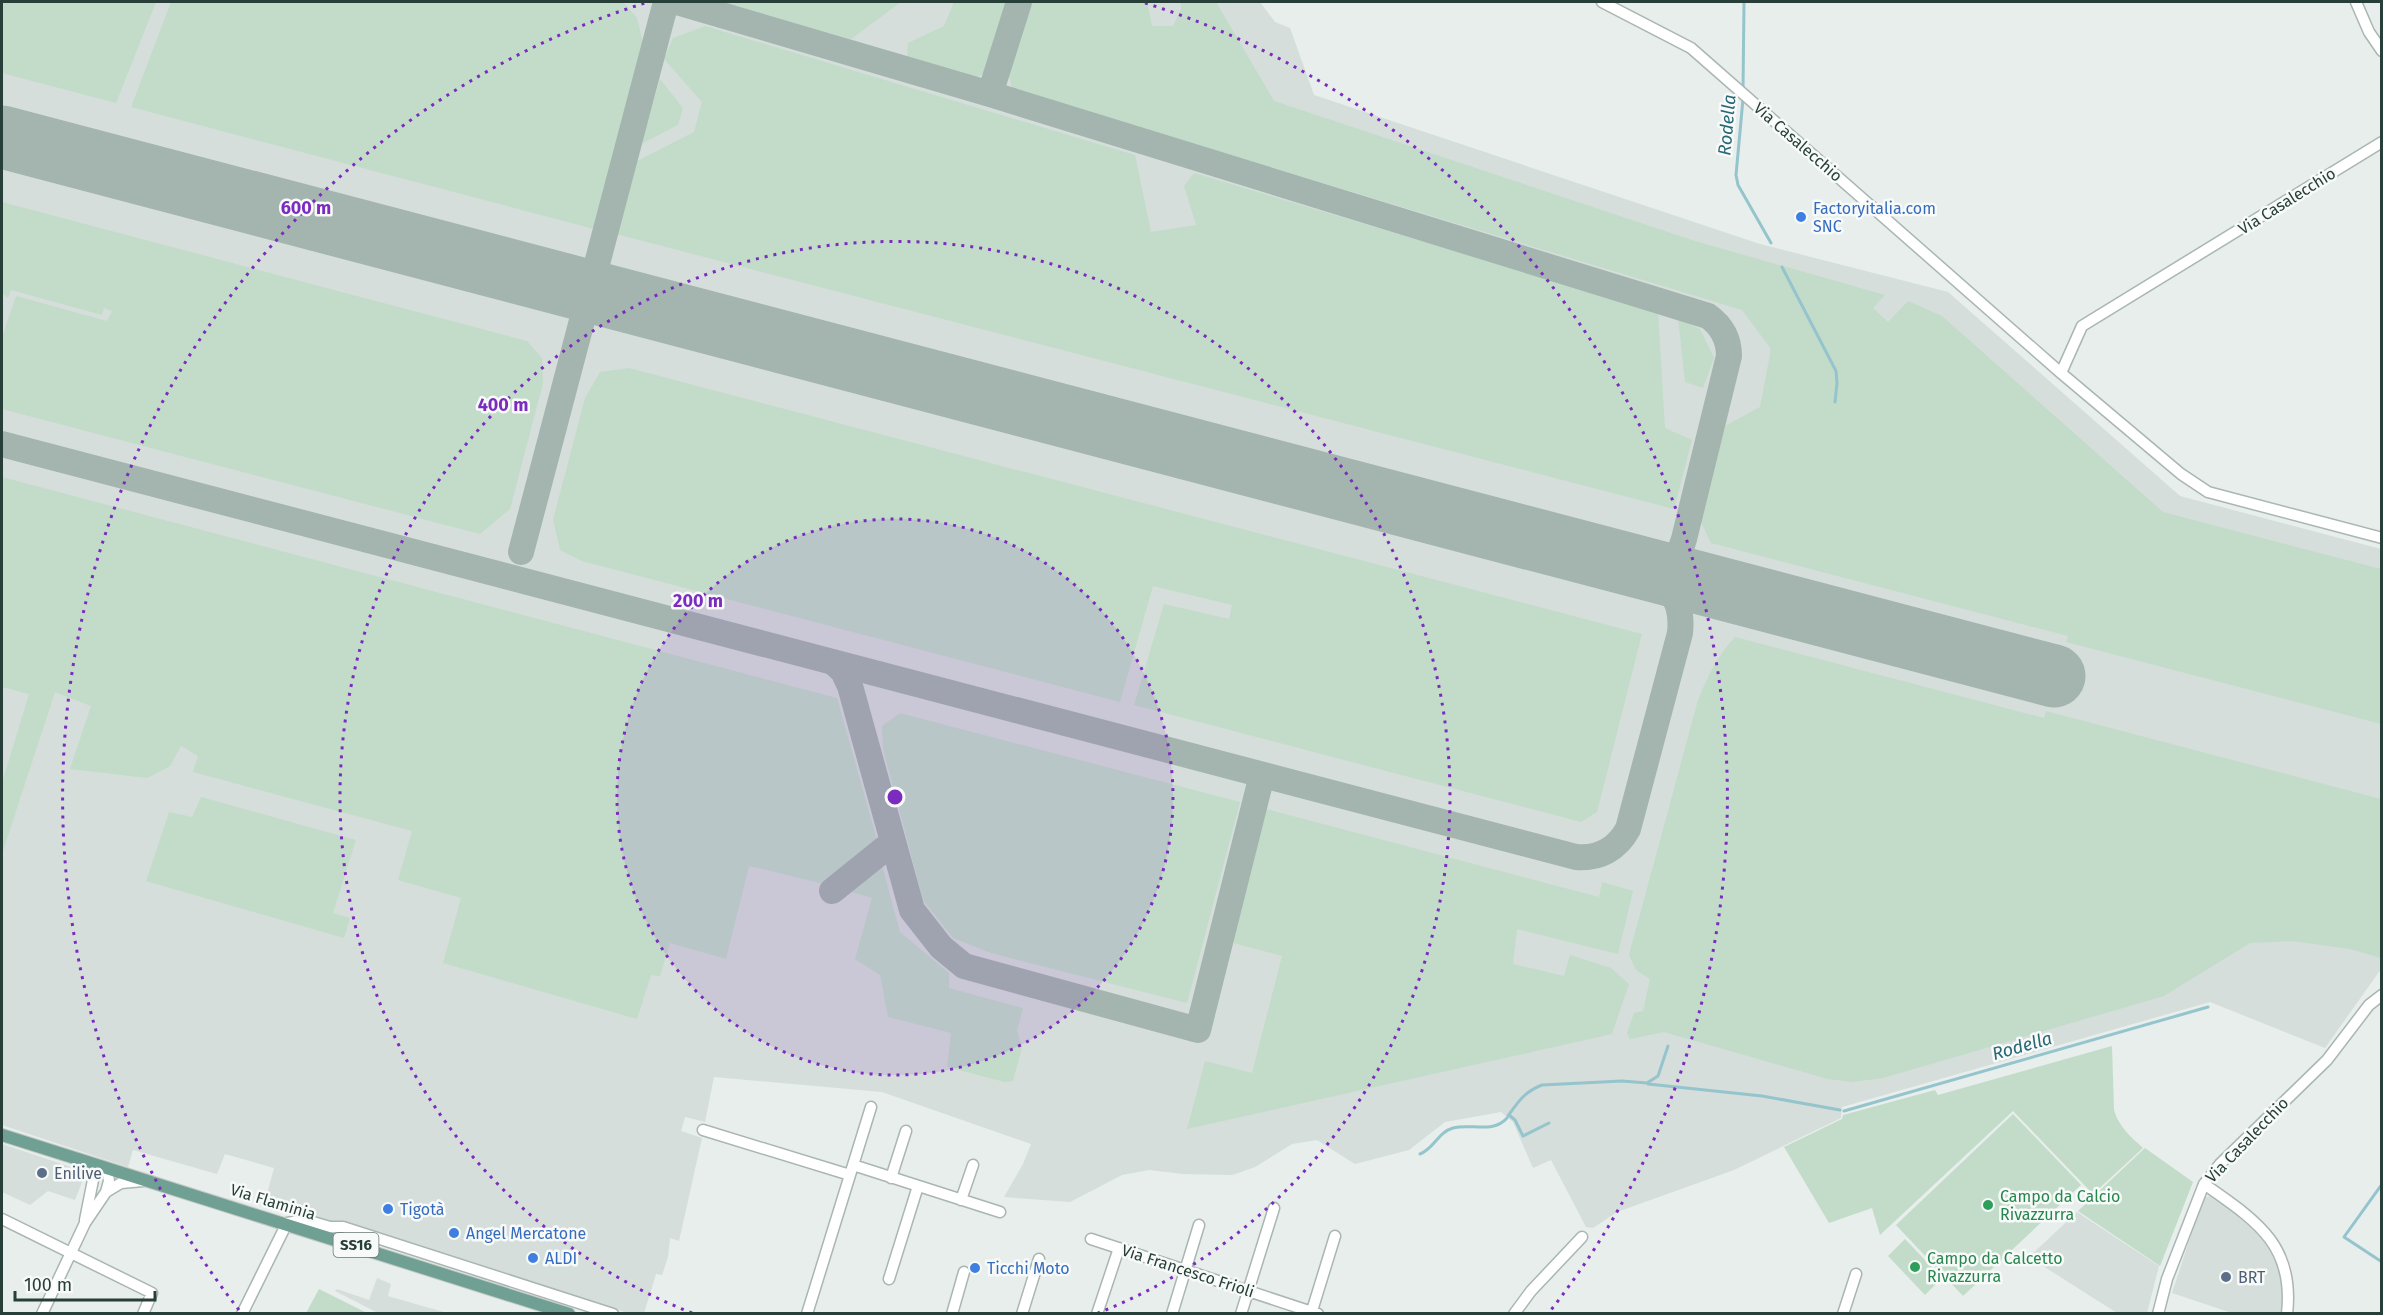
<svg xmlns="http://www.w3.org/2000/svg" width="2383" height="1315" font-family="'Fira Sans',sans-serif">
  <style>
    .built { fill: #d5deda }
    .green { fill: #c2dcc9 }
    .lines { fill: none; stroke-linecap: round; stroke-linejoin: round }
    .stream { stroke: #95c4cd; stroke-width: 3 }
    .taxiway { stroke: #a4b4af; stroke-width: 26 }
    .runway { stroke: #a4b4af; stroke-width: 63 }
    .minor-casing { stroke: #aab6b2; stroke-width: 13 }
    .major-casing { stroke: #c3c9c7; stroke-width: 14 }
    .minor { stroke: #fff; stroke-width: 10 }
    .major { stroke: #709f93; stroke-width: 12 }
    .ring { fill: none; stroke: #7b2cbf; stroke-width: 3; stroke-dasharray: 3 6 }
    .shop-dot { fill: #3f7fe0; stroke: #f7faf9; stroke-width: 2 }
    .service-dot { fill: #5c6f8a; stroke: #f7faf9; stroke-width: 2 }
    .leisure-dot { fill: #2e9e5b; stroke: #f7faf9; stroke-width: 2 }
    .labels { text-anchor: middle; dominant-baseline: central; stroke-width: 5; stroke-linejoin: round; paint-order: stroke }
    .shield { fill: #f7faf9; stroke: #657772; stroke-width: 1.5 }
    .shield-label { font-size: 15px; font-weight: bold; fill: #273f38 }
    .street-label { font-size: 16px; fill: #273f38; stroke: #f7faf9 }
    .shop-label { font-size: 16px; fill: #366cbe; stroke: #f7faf9; text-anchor: start }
    .service-label { font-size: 16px; fill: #4e5e75; stroke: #f7faf9; text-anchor: start }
    .leisure-label { font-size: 16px; fill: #27864d; stroke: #f7faf9; text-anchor: start }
    .water-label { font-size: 18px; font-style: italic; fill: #266875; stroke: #f7faf9 }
    .centre { fill: #7b2cbf; stroke: #f7faf9; stroke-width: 3 }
    .ring-label { font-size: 18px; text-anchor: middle; font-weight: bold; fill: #7b2cbf; stroke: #f7faf9; stroke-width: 5; stroke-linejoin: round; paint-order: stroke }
  </style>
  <rect width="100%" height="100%" fill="#e7eeeb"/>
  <path class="built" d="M 2,2 L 1260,2 L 1275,22 L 1290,28 L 1314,95 L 1760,244 L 1948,292 L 2180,496 L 2381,549 L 2381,969 L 2325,1048 L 2210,1002 L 1842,1107 L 1841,1118 L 1734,1170 L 1617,1212 L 1593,1228 L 1586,1227 L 1551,1160 L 1533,1168 L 1513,1122 L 1501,1112 L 1445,1122 L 1409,1150 L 1355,1164 L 1317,1140 L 1292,1144 L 1255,1167 L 1241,1172 L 1232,1175 L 1183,1174 L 1149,1170 L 1122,1175 L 1070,1202 L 1004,1197 L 1023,1164 L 1031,1144 L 882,1092 L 714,1077 L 705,1122 L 685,1117 L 681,1131 L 702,1138 L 679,1241 L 670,1238 L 668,1257 L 662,1275 L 656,1274 L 644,1313 L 628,1313 L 290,1210 L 289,1213 L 264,1205 L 274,1168 L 225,1154 L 217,1174 L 133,1150 L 128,1167 L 2,1125 Z
    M 2,1144 L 80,1170 L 84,1177 L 75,1200 L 48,1191 L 30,1205 L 2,1192 Z
    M 2210,1196 L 2230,1207 L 2263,1237 L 2274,1253 L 2281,1272 L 2283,1295 L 2281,1313 L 2232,1313 L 2172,1293 L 2202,1202 L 2204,1198 Z
    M 2077,1212 L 2159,1266 L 2147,1313 L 2117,1313 L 2029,1257 Z
    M 377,1278 L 391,1284 L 388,1296 L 447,1313 L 378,1313 L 335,1291 L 337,1289 L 369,1300 Z"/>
  <path class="green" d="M 2,2 L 156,2 L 116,103 L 2,73 Z
    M 171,2 L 623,2 L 637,18 L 643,43 L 594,229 L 131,107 Z
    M 716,2 L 901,2 L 851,39 Z
    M 954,2 L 1008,2 L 988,72 L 973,79 L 907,59 L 908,43 L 944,26 Z
    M 1027,2 L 1147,2 L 1152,26 L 1173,26 L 1181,9 L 1181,2 L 1216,2 L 1274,101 L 1695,241 L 1885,295 L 1873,308 L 1888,322 L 1908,301 L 1942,316 L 2163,512 L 2381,569 L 2381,724 L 2066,642 L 2068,636 L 1711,543 L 1701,522 L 1725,426 L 1760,407 L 1771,349 L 1742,310 L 1012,89 L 1009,75 Z
    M 705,26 L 1135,155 L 1151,232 L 1196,225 L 1184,186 L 1194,173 L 1658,312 L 1665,428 L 1692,440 L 1674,509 L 616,234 L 637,161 L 694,132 L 702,102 L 664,59 L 673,38 Z
    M 660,79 L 683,108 L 678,125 L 641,144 Z
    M 2,202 L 527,341 L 542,358 L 543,383 L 510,509 L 480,534 L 2,409 L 2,337 L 16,296 L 107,321 L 112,311 L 104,308 L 102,315 L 11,290 L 8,298 L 2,293 Z
    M 1678,318 L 1700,329 L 1714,358 L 1703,388 L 1685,382 Z
    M 629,368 L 1642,634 L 1597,812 L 1581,822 L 1134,705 L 1164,604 L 1229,619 L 1232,605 L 1153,586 L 1120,702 L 582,561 L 560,550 L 553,520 L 585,398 L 600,372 Z
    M 2,477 L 837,698 L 877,840 L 820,883 L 749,866 L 726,959 L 670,943 L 660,976 L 651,975 L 637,1019 L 443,963 L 461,898 L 398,880 L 412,831 L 193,772 L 198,756 L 181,746 L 170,766 L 147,778 L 70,769 L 91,706 L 55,692 L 2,854 L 2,783 L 29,694 L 2,687 Z
    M 1735,637 L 2044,718 L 2046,711 L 2381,799 L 2381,958 L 2350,949 L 2292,941 L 2250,943 L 2164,996 L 1883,1078 L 1852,1082 L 1828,1079 L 1664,1032 L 1630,1039 L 1627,1033 L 1634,1013 L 1643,1011 L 1650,979 L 1636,970 L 1629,955 L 1698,700 C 1708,676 1717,656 1735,637 Z
    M 900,713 L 1240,802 L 1187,1003 L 991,953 L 953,938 L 923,900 L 883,749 L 882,726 Z
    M 201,797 L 356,840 L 333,913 L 350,918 L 344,938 L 146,881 L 169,812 L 192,817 Z
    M 1266,809 L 1599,897 L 1602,882 L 1633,891 L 1618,954 L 1517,929 L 1513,964 L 1564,976 L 1570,955 L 1611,968 L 1629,984 L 1612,1034 L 1187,1129 L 1205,1061 L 1252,1073 L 1282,956 L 1233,943 Z
    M 882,865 L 900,932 L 949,973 L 949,988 L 1023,1008 L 1017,1031 L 1022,1047 L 1013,1081 L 1005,1082 L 947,1067 L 951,1033 L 888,1017 L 880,975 L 855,959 L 872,898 L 848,891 Z
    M 2112,1046 L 2114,1110 C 2119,1127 2130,1136 2143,1148 L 2093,1194 L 2013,1111 L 1880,1235 L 1872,1208 L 1829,1223 L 1784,1147 L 1842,1119 L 1843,1115 L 1935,1090 L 1938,1095 Z
    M 2013,1114 L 2081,1185 L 1963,1296 L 1896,1225 Z
    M 2145,1148 L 2193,1182 L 2160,1266 L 2078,1211 Z
    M 1905,1239 L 1942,1278 L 1925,1295 L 1888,1256 Z
    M 319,1289 L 367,1313 L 306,1313 Z"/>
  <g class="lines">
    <path class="stream" d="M 1743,90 L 1744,2
      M 1743,99 L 1736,175 L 1738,185 L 1771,243
      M 1782,267 L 1836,371 L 1837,383 L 1835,402
      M 1648,1084 L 1762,1096 L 1840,1110
      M 1844,1111 L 2208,1007
      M 1509,1115 L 1515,1120 L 1523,1136 L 1549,1123
      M 1508,1116 C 1518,1102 1524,1092 1542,1085 L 1622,1081 L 1647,1083 L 1658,1076 L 1668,1046
      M 1420,1154 C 1434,1149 1438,1132 1453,1128 C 1471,1123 1493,1134 1507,1118
      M 2382,1184 L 2344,1237 L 2382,1262"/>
    <path class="taxiway" d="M 677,2 L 990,94 L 1708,316 C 1722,326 1729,339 1729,356 L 1684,539 C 1676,565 1671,570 1644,568
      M 990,94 L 1019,2
      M 2,444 L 1576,857 C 1599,859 1617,849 1628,829 L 1680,633 C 1684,596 1666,582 1636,566
      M 521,552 L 666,2
      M 833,662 L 843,671 L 850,686 L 912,910 L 941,947 L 964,966 L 1198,1030 L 1259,787
      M 832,891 L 893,842"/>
    <path class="runway" d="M 2,137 L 2054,676"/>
    <g class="minor-casing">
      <path id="minor" d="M 1602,2 L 1691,48 L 2061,373 L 2181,474 L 2208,492 L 2382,538
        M 2356,2 L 2369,32 L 2382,51
        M 2061,373 L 2082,326 L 2382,142
        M 703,1130 L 850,1175
        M 853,1165 L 1000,1212
        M 891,1178 L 906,1131
        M 2204,1184 C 2255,1220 2295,1244 2287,1314
        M 106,1192 L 121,1183 L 143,1181
        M 961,1200 L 973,1165
        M 2,1219 L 152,1293 L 143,1314
        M 85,1220 L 93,1180 L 92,1164
        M 1091,1239 L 1318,1314
        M 889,1279 L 918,1186
        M 42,1314 L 85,1223 L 106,1192 L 109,1181 L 107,1169
        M 242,1314 L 287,1223 L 306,1220 L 330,1227 L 343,1227 L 613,1314
        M 807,1314 L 871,1107
        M 952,1314 L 964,1272
        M 1022,1314 L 1039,1259
        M 1097,1314 L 1119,1248
        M 1172,1314 L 1199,1225
        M 1241,1314 L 1274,1208
        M 1311,1314 L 1335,1236
        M 1514,1314 L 1531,1291 L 1582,1237
        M 1843,1314 L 1856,1274
        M 2158,1314 L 2167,1279 L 2204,1184 L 2220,1164 L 2327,1060 L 2369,1005 L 2382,995"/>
    </g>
    <g class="major-casing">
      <path id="major" d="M 2,1135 L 569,1314"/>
    </g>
    <use href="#minor" class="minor"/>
    <use href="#major" class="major"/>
  </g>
  <circle cx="895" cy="797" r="278" fill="#7b2cbf" fill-opacity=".12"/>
  <g class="ring">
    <circle cx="895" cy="797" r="278"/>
    <path d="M692 1313A555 555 0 1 1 1098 1313"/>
    <path d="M239 1310A833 833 0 0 1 645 3M1145 3A833 833 0 0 1 1551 1310"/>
  </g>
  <g class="shop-dot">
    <circle cx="1801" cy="217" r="6"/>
    <circle cx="388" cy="1209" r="6"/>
    <circle cx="454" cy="1233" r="6"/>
    <circle cx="533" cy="1258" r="6"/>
    <circle cx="975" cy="1268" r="6"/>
  </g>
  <g class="service-dot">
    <circle cx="42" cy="1173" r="6"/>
    <circle cx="2226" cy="1277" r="6"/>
  </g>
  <g class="leisure-dot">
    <circle cx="1988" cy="1205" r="6"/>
    <circle cx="1915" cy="1267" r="6"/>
  </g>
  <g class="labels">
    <rect class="shield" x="333.5" y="1233" width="45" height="24" rx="4.5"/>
    <g class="shield-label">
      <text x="356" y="1245">SS16</text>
    </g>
    <g class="street-label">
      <text transform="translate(1798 142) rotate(41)">Via Casalecchio</text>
      <text transform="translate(2287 201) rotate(-32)">Via Casalecchio</text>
      <text transform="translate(2247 1140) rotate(-46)">Via Casalecchio</text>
      <text transform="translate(273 1202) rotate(17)">Via Flaminia</text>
      <text transform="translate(1188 1271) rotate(18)">Via Francesco Frioli</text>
    </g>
    <g class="shop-label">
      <text x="1813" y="208">Factoryitalia.com<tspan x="1813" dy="18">SNC</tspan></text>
      <text x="400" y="1209">Tigotà</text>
      <text x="466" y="1233">Angel Mercatone</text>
      <text x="545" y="1258">ALDI</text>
      <text x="987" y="1268">Ticchi Moto</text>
    </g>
    <g class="service-label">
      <text x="54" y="1173">Enilive</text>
      <text x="2238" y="1277">BRT</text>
    </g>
    <g class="leisure-label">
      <text x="2000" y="1196">Campo da Calcio<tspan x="2000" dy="18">Rivazzurra</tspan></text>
      <text x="1927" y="1258">Campo da Calcetto<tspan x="1927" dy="18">Rivazzurra</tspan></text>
    </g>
    <g class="water-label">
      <text transform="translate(1727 125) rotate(-85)">Rodella</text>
      <text transform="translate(2022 1046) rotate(-16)">Rodella</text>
    </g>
  </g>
  <circle cx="895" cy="797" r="9" class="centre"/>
  <g class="ring-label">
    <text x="306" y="214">600 m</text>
    <text x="503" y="411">400 m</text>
    <text x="698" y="607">200 m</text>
  </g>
  <rect width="2383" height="1315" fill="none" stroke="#273f38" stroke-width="6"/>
  <path d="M15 1291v9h140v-9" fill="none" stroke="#273f38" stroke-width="3"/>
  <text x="24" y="1291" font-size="18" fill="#273f38" stroke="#f7faf9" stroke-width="4.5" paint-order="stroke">100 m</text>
</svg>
